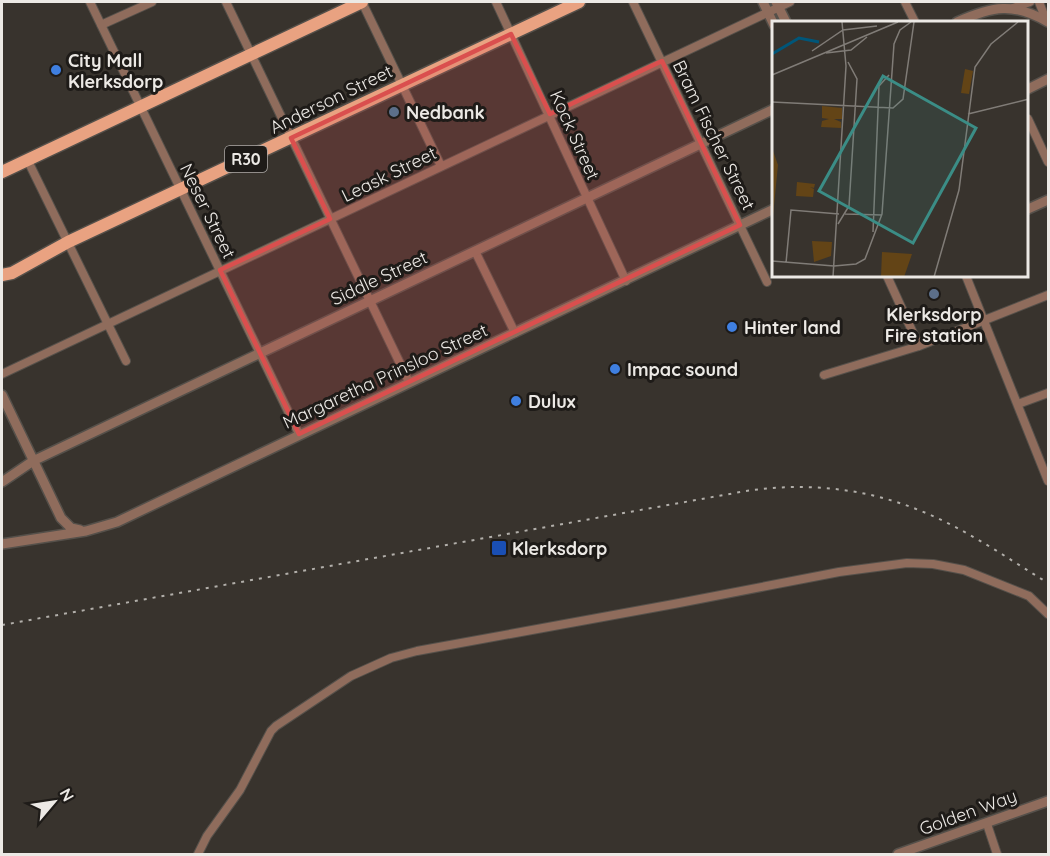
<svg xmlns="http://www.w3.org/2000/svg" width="1050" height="856" font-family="Quicksand,sans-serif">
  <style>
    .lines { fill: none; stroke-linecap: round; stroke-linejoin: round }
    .minor-casing { stroke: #55504a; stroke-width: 10 }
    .tertiary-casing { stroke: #55504a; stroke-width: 12 }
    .primary-casing { stroke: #55504a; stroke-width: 15 }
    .minor { stroke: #8f6c5c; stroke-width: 8 }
    .tertiary { stroke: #8f6c5c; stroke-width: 9 }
    .primary { stroke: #e9a281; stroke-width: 12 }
    .rail { stroke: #b2afaa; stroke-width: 2; stroke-dasharray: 3 6; stroke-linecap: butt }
    .marked { fill: #da4f4e; fill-opacity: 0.2; stroke: #da4f4e; stroke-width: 4.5; stroke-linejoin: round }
    .shop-dot { fill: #3f7fe0; stroke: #1e1b18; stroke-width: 2 }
    .service-dot { fill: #5c6f8a; stroke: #1e1b18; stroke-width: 2 }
    .transit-dot { fill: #1a4fb4; stroke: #1e1b18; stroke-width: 2 }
    .labels { text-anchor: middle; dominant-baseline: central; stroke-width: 6; stroke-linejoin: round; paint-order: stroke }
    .shield { fill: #1e1b18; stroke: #aeaba8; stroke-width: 1.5 }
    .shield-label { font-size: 16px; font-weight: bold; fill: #ece9e5 }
    .poi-label { font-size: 18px; font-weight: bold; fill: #ece9e5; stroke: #1e1b18; text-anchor: start }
    .street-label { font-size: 18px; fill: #ece9e5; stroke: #1e1b18 }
    .inset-river { fill: none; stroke: #005679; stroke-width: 3 }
    .inset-road { fill: none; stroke: #807c77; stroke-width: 1.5 }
    .view { fill: #3b8d86; fill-opacity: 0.15; stroke: #3b8d86; stroke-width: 3 }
    .inset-edge { fill: none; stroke: #ece9e5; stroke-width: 3 }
  </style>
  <rect width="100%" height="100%" fill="#38332d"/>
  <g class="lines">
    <g class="minor-casing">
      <path id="minor" d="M 90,2 L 299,434
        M 226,2 L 409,382
        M 362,2 L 441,166
        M 496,2 L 626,281
        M 633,2 L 767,282
        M 905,2 L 915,22
        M 1039,2 L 1046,20
        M 1013,8 L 1030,2
        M 101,25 L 152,2
        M 1028,119 L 1048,162
        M 27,159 L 126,361
        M 475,251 L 515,333
        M 887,276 L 919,346
        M 966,276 L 1048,481
        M 2,374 L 790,2
        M 824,375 L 919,346 L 1048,295
        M 1018,404 L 1048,393
        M 987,824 L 997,854
        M 198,854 L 207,836 L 240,790 L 271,731 L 276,726 L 351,676 L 391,658 L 417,651 L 674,604 L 839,572 L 907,563 L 933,564 L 964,570 L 1029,596 L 1048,614"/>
    </g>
    <g class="tertiary-casing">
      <path id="tertiary" d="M 763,2 L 774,25
        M 776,2 L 786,22
        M 957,22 C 993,6 1013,2 1048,22
        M 1028,89 L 1048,79
        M 1028,209 L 1048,200
        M 2,395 L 61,518 L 71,528 L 80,530
        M 2,482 L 33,461 L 774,109
        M 2,544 L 86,531 L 117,522 L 774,209
        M 898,854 L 1048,801"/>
    </g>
    <g class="primary-casing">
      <path id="primary" d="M 2,172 L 362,2
        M 2,275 L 12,273 L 68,242 L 579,2"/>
    </g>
    <use href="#minor" class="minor"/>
    <use href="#tertiary" class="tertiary"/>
    <use href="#primary" class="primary"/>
    <path class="rail" d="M 2,625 L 746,491 C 805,482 866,488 921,511 C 966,529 1007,558 1048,583"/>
  </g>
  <path class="marked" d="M 511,34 L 550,114 L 662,61 L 740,225 L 299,434 L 220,270 L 330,219 L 291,138 Z"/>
  <g class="shop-dot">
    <circle cx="56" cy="70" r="6"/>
    <circle cx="732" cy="327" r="6"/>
    <circle cx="615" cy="369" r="6"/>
    <circle cx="516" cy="401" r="6"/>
  </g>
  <g class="service-dot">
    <circle cx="394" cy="112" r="6"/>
    <circle cx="934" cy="294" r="6"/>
  </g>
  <rect class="transit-dot" x="491" y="540" width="16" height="16" rx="3"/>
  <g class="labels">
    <rect class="shield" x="225" y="146" width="42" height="26" rx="4.5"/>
    <g class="shield-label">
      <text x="246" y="159">R30</text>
    </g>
    <g class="poi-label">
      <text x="68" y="60">City Mall<tspan x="68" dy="21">Klerksdorp</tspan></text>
      <text x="406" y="112">Nedbank</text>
      <text x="934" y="314" text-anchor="middle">Klerksdorp<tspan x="934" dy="21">Fire station</tspan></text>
      <text x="744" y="327">Hinter land</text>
      <text x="627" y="369">Impac sound</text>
      <text x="528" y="401">Dulux</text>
      <text x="512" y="548">Klerksdorp</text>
    </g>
    <g class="street-label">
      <text transform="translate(331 99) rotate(-26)">Anderson Street</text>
      <text transform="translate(575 135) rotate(66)">Kock Street</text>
      <text transform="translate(714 135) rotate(64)">Bram Fischer Street</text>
      <text transform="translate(389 174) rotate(-26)">Leask Street</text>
      <text transform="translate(208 211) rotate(64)">Neser Street</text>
      <text transform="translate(379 278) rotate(-25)">Siddle Street</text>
      <text transform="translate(385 376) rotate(-25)">Margaretha Prinsloo Street</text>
      <text transform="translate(968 812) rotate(-20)">Golden Way</text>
    </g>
  </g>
  <g transform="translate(772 21)">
    <rect width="256" height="256" fill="#38332d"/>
    <path d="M 193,48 L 201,50 L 197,73 L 189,72 ZM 0,127 L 6,144 L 0,205 Z" fill="#634416"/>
    <path d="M 110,231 L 140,233 L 132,256 L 109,256 Z" fill="#634416"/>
    <path d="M 50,85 L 70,87 L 70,98 L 62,98 L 69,101 L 69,107 L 49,106 L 50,100 L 57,98 L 50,97 ZM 25,161 L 43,163 L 42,167 L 38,166 L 42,168 L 41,176 L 24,175 ZM 40,220 L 60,221 L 59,235 L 42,241 Z" fill="#634416"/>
    <path class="inset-river" d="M 0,33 L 27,17 L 47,21"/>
    <path class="inset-road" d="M 40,30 L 71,9 L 105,5M 54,32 L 79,29 L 95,16M 0,54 L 126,1M 0,81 L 121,87 L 131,78 L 142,1M 196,93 L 257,78M 73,193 L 110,194M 66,203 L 77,185 L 85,58 L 76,41M 101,211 L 107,65 L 117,54M 0,240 L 62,245M 14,242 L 19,189 L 67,193M 62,245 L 84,243 L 93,238 L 110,193 L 122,23 L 128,9 L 139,1M 61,256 L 74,45 L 70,1M 162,256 L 187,169 L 203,46 L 219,23 L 246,1"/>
    <path class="view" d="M 111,55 L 204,107 L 141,222 L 47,170 Z"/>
    <rect width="256" height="256" class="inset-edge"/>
  </g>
  <rect width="1050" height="856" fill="none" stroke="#ece9e5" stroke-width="6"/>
  <g transform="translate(54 802) rotate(61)" stroke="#1e1b18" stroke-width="4.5" paint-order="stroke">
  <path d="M0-4.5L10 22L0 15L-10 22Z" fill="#ece9e5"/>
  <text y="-9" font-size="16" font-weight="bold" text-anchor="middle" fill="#ece9e5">N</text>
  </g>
</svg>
